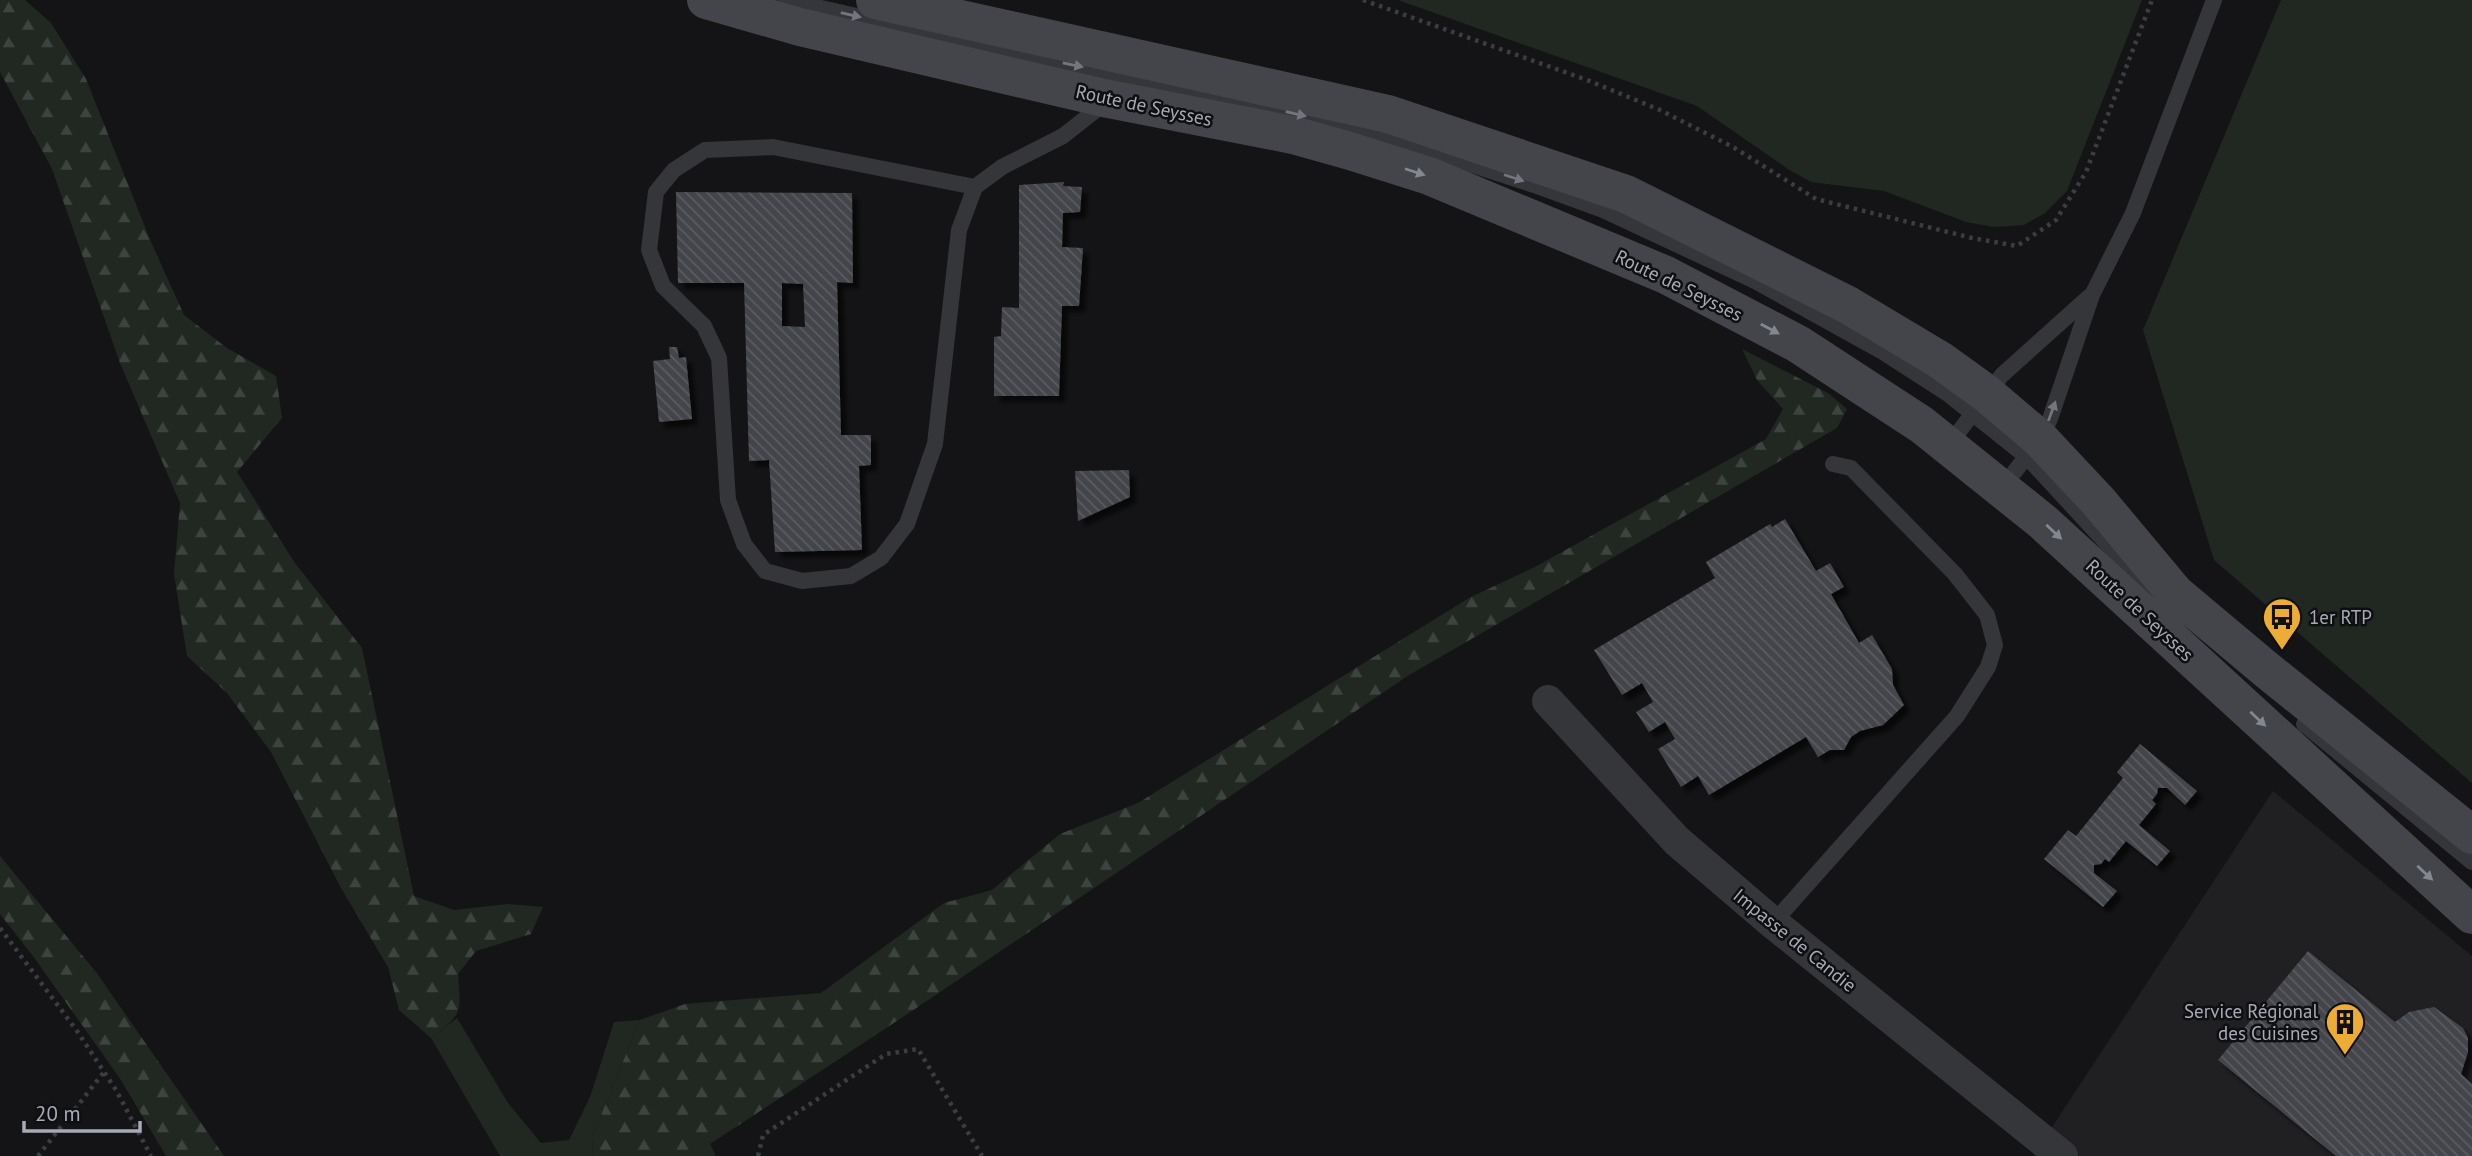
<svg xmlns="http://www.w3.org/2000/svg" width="2472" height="1156" font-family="'PT Sans',sans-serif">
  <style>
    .built { fill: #202023 }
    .grass { fill: #202821 }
    .forest { fill: url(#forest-firs) }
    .building { fill: url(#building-back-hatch); fill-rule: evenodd; filter: url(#shadow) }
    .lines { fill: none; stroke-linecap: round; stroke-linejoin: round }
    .path { stroke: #3b3d41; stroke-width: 4.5; stroke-dasharray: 3.5 5; stroke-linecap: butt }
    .lane { stroke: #35363a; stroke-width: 16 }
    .street { stroke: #35363a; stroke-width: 32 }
    .secondary { stroke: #43454a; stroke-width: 38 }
    .oneway { fill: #73767e }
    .oneway2 { fill: #838790 }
    .labels { text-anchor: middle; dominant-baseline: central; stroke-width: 5; stroke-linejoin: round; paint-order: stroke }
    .street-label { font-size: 19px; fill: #a6abb6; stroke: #0f0f11 }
    .poi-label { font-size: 19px; fill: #a6abb6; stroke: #0f0f11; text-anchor: start }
  </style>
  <defs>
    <pattern id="forest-firs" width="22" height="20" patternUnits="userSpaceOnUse" patternTransform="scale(1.75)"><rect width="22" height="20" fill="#202821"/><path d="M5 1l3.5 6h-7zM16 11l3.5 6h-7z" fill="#3d443f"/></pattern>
    <pattern id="building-back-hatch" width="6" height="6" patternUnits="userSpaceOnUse" patternTransform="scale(1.75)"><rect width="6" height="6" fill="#434449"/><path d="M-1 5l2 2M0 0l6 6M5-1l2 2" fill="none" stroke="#5b5c61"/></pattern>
    <filter id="shadow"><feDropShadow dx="6" dy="6" stdDeviation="2" flood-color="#0009"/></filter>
  </defs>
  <rect width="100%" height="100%" fill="#141416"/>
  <path class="built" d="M 2273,791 L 2472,956 L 2472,1156 L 2033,1156 Z"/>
  <path class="grass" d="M 1398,0 L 2142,0 L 2067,191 L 2045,213 L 2024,225 L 1994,227 L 1966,222 L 1884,191 L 1811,182 L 1788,169 L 1697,106 Z
    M 2281,0 L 2472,0 L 2472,783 L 2214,560 L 2143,330 Z
    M 457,1018 L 508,1103 L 541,1143 L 569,1140 L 590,1097 L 614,1022 L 640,1020 L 592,1137 L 593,1156 L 500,1156 L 431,1038 Z"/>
  <path class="forest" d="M 0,0 L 25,0 L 51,23 L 86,79 L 151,242 L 184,315 L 227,348 L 276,376 L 282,418 L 237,472 L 295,563 L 362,648 L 414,896 L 454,910 L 508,904 L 543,907 L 531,934 L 476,951 L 458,974 C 461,1014 463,1013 431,1038 L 399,1010 L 388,967 L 341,888 L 271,752 L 227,693 L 187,656 L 174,574 L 180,503 L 120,363 L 52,169 L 0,72 Z
    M 1742,349 L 1828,393 L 1847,409 L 1837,428 L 1409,675 L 915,1009 L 710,1144 L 716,1156 L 593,1156 L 592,1137 L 640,1020 L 685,1004 L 821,993 L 944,903 L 992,890 L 1060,834 L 1138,803 L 1469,598 L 1533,568 L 1766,439 L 1783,409 L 1757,380 Z
    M 0,856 L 96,972 L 224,1156 L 166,1156 L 121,1080 L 33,956 L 0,914 Z"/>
  <path class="building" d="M 1064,182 L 1063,186 L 1082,187 L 1080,212 L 1063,213 L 1062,247 L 1083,248 L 1079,306 L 1062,306 L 1059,396 L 994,396 L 994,337 L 1001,336 L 1002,307 L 1019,308 L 1019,185 Z
    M 676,192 L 852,193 L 853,283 L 837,282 L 841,435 L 871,435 L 871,465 L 859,466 L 862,550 L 775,552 L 769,460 L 749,461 L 744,283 L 678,283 ZM 782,283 L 803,284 L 805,327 L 782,326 Z
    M 669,347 L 677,347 L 679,358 L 686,357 L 692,419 L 659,422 L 653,361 L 670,359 Z
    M 1129,470 L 1130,497 L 1078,521 L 1075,471 Z
    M 1785,519 L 1816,571 L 1830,563 L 1844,587 L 1831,594 L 1859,643 L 1872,635 L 1892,669 L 1893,685 L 1904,705 L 1883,725 L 1860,731 L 1851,737 L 1844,750 L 1830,750 L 1818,757 L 1806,737 L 1709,795 L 1698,776 L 1681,787 L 1658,749 L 1675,739 L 1665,722 L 1649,732 L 1636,712 L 1653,702 L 1642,683 L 1622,695 L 1594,650 L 1715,578 L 1706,562 L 1770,524 L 1772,527 Z
    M 2140,744 L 2197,791 L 2185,805 L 2167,788 L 2158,788 L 2157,794 L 2152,800 L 2156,804 L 2139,825 L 2170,851 L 2157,866 L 2126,841 L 2109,862 L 2105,859 L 2101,864 L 2094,865 L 2094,873 L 2117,891 L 2103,907 L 2044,859 L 2068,830 L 2076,836 L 2123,778 L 2117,772 Z
    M 2308,951 L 2395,1022 L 2409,1012 L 2434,1007 L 2463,1028 L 2468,1038 L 2468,1052 L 2461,1074 L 2472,1084 L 2472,1156 L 2336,1156 L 2218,1060 Z"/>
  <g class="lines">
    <path class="path" d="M 1363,0 L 1587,80 L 1660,110 L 1733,147 L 1816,199 L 1972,238 L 2017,246 L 2056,220 L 2086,172 L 2152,0
      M 0,928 L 77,1031 L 116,1090 L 151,1156
      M 38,1156 L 104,1072
      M 758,1156 L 763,1135 L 886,1054 L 918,1049 L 982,1156"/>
    <path class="lane" d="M 785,0 L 1361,129 L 1537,186 L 1603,210 L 1755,281 L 1883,352 L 1948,394 L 2027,457 L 2155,596
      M 975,187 L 773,147 L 705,150 L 674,170 L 656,192 L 649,250 L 663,286 L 704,326 L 719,358 L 728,500 L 744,544 L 765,571 L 802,581 L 851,576 L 881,558 L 907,524 L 935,444 L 959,230 L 975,187 L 1002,167 L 1063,136 L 1096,110 L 1103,99
      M 1948,446 L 2002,375 L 2090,296
      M 2002,488 L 2040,439 L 2050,419 L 2092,295 L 2133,213 L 2214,0
      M 2304,724 L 2472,862
      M 1773,923 L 1957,716 L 1988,667 L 1995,645 L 1987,615 L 1955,574 L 1851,468 L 1833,464"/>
    <path class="street" d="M 1548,701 L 1677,841 L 1773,923 L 2062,1156"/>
    <path class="secondary" d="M 706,0 L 800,27 L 1104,98 L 1293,135 L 1350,151 L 1429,176 L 1666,275 L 1798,344 L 1922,425 L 2043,522 L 2472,915
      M 875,0 L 1388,114 L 1626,194 L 1848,305 L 1940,360 L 1987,394 L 2040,439 L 2099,502 L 2175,593 L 2268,671 L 2472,835"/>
  </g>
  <defs><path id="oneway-solid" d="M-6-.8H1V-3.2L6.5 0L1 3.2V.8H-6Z" transform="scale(1.75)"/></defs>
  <g class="oneway">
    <use href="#oneway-solid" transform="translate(851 15) rotate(13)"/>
    <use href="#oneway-solid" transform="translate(1073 65) rotate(12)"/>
    <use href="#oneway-solid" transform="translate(1296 114) rotate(13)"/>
    <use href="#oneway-solid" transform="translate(1514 178) rotate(18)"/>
    <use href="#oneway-solid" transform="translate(2052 411) rotate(-70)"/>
  </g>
  <g class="oneway2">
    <use href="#oneway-solid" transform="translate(1415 172) rotate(18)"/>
    <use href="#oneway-solid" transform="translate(1770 329) rotate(28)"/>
    <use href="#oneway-solid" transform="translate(2054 532) rotate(43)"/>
    <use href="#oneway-solid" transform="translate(2258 719) rotate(43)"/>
    <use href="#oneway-solid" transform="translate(2425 873) rotate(43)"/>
  </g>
  <defs>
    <g id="bus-pin" transform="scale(2.0125)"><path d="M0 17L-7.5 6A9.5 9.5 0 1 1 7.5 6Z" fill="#ecac35" stroke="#0f0f11"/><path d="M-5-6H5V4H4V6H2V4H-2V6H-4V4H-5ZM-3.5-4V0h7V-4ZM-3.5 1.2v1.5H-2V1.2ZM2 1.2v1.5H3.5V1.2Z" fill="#111"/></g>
    <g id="building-pin" transform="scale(2.0125)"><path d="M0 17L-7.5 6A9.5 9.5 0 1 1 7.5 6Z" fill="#ecac35" stroke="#0f0f11"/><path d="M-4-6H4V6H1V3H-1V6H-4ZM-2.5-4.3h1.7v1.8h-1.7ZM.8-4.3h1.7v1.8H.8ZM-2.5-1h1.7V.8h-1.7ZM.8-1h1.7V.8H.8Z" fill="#111"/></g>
  </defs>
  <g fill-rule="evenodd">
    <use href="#bus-pin" x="2282" y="617"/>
    <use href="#building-pin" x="2345" y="1022"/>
  </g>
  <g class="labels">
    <g class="street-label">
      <text transform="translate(1144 105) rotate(12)">Route de Seysses</text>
      <text transform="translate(1679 285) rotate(26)">Route de Seysses</text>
      <text transform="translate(2140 610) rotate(43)">Route de Seysses</text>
      <text transform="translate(1795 940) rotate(39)">Impasse de Candie</text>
    </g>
    <g class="poi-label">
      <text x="2309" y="617">1er RTP</text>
      <text x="2318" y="1011" text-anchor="end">Service Régional<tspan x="2318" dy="22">des Cuisines</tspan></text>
    </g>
  </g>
  <path d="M24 1121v10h116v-10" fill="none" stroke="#a6abb6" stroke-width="3.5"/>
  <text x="35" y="1121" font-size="21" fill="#a6abb6" stroke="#0f0f11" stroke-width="5" paint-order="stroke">20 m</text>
</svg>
